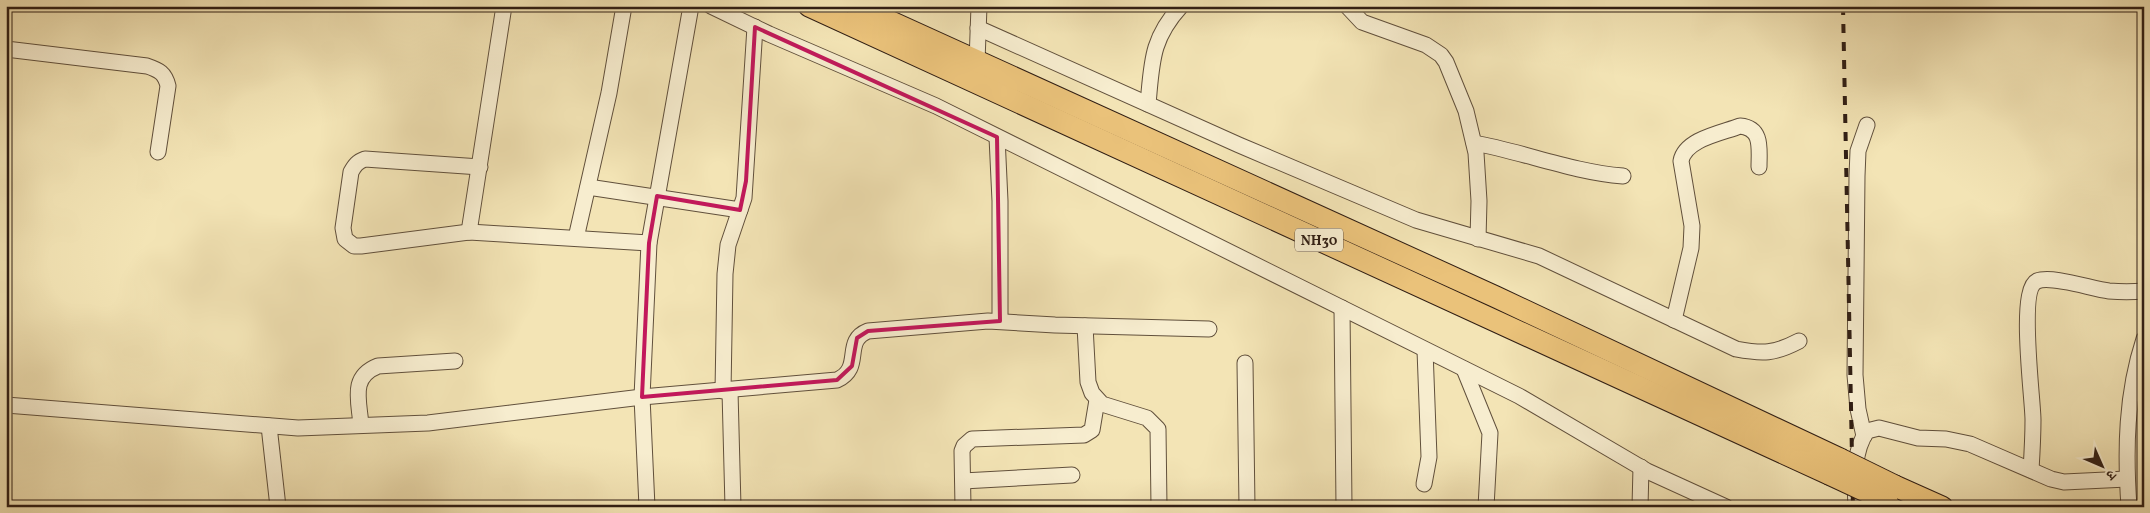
<svg xmlns="http://www.w3.org/2000/svg" width="2150" height="513" font-family="Vollkorn,'Noto Serif Devanagari',serif">
<rect width="100%" height="100%" fill="#f3e4b5"/>
<filter id="stains"><feTurbulence type="fractalNoise" baseFrequency=".004" numOctaves="4"/><feColorMatrix values="0 0 0 0 .2 0 0 0 0 .09 0 0 0 0 .02 0 0 0 .5 -.17"/></filter>
<radialGradient id="worn" r=".72"><stop offset=".6" stop-color="#630" stop-opacity="0"/><stop offset="1" stop-color="#630" stop-opacity=".3"/></radialGradient>
<g fill="none" stroke-linecap="round" stroke-linejoin="round">
<defs>
<g id="minor">
<polyline points="711,6 769,34 936,106 1519,396 1647,471 1726,507"/>
<polyline points="1347,6 1362,22 1426,45 1441,55 1446,62 1466,111 1476,153 1479,201 1478,239"/>
<path d="M978,28L1239,145L1416,220L1539,256L1736,349C1763,354 1774,354 1799,341"/>
<path d="M6,49L147,66C159,70 165,73 168,86L158,152"/>
<polyline points="977,62 979,6"/>
<path d="M1148,104C1152,62 1151,39 1181,6"/>
<polyline points="997,137 1000,201 1000,321"/>
<path d="M1474,143C1524,152 1572,172 1623,176"/>
<path d="M480,167L365,159C357,162 355,165 351,172L343,228L345,239L354,246H361L469,232L649,243"/>
<polyline points="588,187 740,210"/>
<polyline points="469,232 504,6"/>
<polyline points="576,238 609,93 624,6"/>
<polyline points="1342,308 1344,507"/>
<path d="M1674,320L1691,248L1692,226L1681,161C1685,139 1722,133 1740,126C1763,128 1759,149 1759,167"/>
<polyline points="1085,326 1088,382 1092,393 1102,404 1147,418 1158,429 1159,507"/>
<polyline points="1245,363 1247,507"/>
<polyline points="1464,369 1490,433 1486,507"/>
<polyline points="723,391 725,274 728,245 744,198 755,27"/>
<polyline points="730,391 733,507"/>
<path d="M6,405L298,428L428,423L642,397L837,380C864,368 842,341 868,331L988,321L1055,325L1209,329"/>
<path d="M361,425C359,400 350,377 378,366L455,361"/>
<polyline points="269,426 278,507"/>
<polyline points="1864,436 1858,409 1855,375 1857,176 1858,151 1867,125"/>
<path d="M2031,470C2032,454 2033,437 2033,420C2033,399 2018,290 2037,281C2052,275 2092,289 2109,291C2121,292 2132,292 2144,291"/>
<polyline points="963,481 1072,475"/>
<polyline points="1424,484 1429,457 1425,350"/>
<polyline points="647,507 642,397 649,243 691,6"/>
<polyline points="963,507 962,451 964,446 972,439 1084,435 1092,430 1097,400"/>
<polyline points="1640,507 1641,467"/>
<path d="M1856,507C1855,482 1852,453 1867,431L1879,428L1918,438L1946,439L1970,444L2051,479L2064,482L2127,479"/>
<path d="M2129,507C2125,450 2126,394 2144,339"/>
</g>
<g id="highway">
<polyline points="809,6 1829,474"/>
<polyline points="856,6 1496,297 1840,459"/>
<polyline points="1895,486 1942,507"/>
</g>
</defs>
<use href="#minor" stroke="#61503c" stroke-width="17"/>
<use href="#highway" stroke="#301e14" stroke-width="23"/>
<use href="#minor" stroke="#f7edcf" stroke-width="15"/>
<use href="#highway" stroke="#eac27a" stroke-width="21"/>
<polyline stroke="#301e14" stroke-width="4" stroke-dasharray="9 9" stroke-linecap="butt" points="1843,6 1853,507"/>
<defs>
<g id="highway-bridge">
<polyline points="1840,459 1895,486"/>
<polyline points="1829,474 1887,501"/>
</g>
</defs>
<use href="#highway-bridge" stroke="#301e14" stroke-width="23" stroke-linecap="butt"/>
<use href="#highway-bridge" stroke="#eac27a" stroke-width="21"/>
</g>
<path fill="none" stroke="#c2185b" stroke-width="4" stroke-linejoin="round" d="M755,27L997,137L1000,321L868,331L857,338L852,366L837,380L642,397L649,243L657,196L740,210L746,181Z"/>
<g text-anchor="middle" stroke-width="4" stroke-linejoin="round" paint-order="stroke">
<rect fill="#f7edcf" stroke="#6c5c4c" stroke-width="1" x="1295" y="228.5" width="48" height="23" rx="4"/>
<g font-size="14" font-weight="bold" fill="#301e14">
<text x="1319" y="245">NH30</text>
</g>
</g>
<rect width="2150" height="513" fill="none" stroke="#f3e4b5" stroke-width="25"/>
<rect x="8" y="8" width="2135" height="498" fill="none" stroke="#301e14" stroke-width="2.5"/>
<rect x="12" y="12" width="2125" height="488" fill="none" stroke="#301e14"/>
<g transform="translate(2102 466) rotate(135)" stroke="#f7edcf" stroke-width="4" paint-order="stroke">
<path d="M0-4L9 19L0 12L-9 19Z" fill="#301e14"/>
<text y="-8" font-size="14" font-weight="bold" text-anchor="middle" fill="#301e14">उ</text>
</g>
<rect width="100%" height="100%" filter="url(#stains)"/>
<rect width="100%" height="100%" fill="url(#worn)"/>
</svg>
